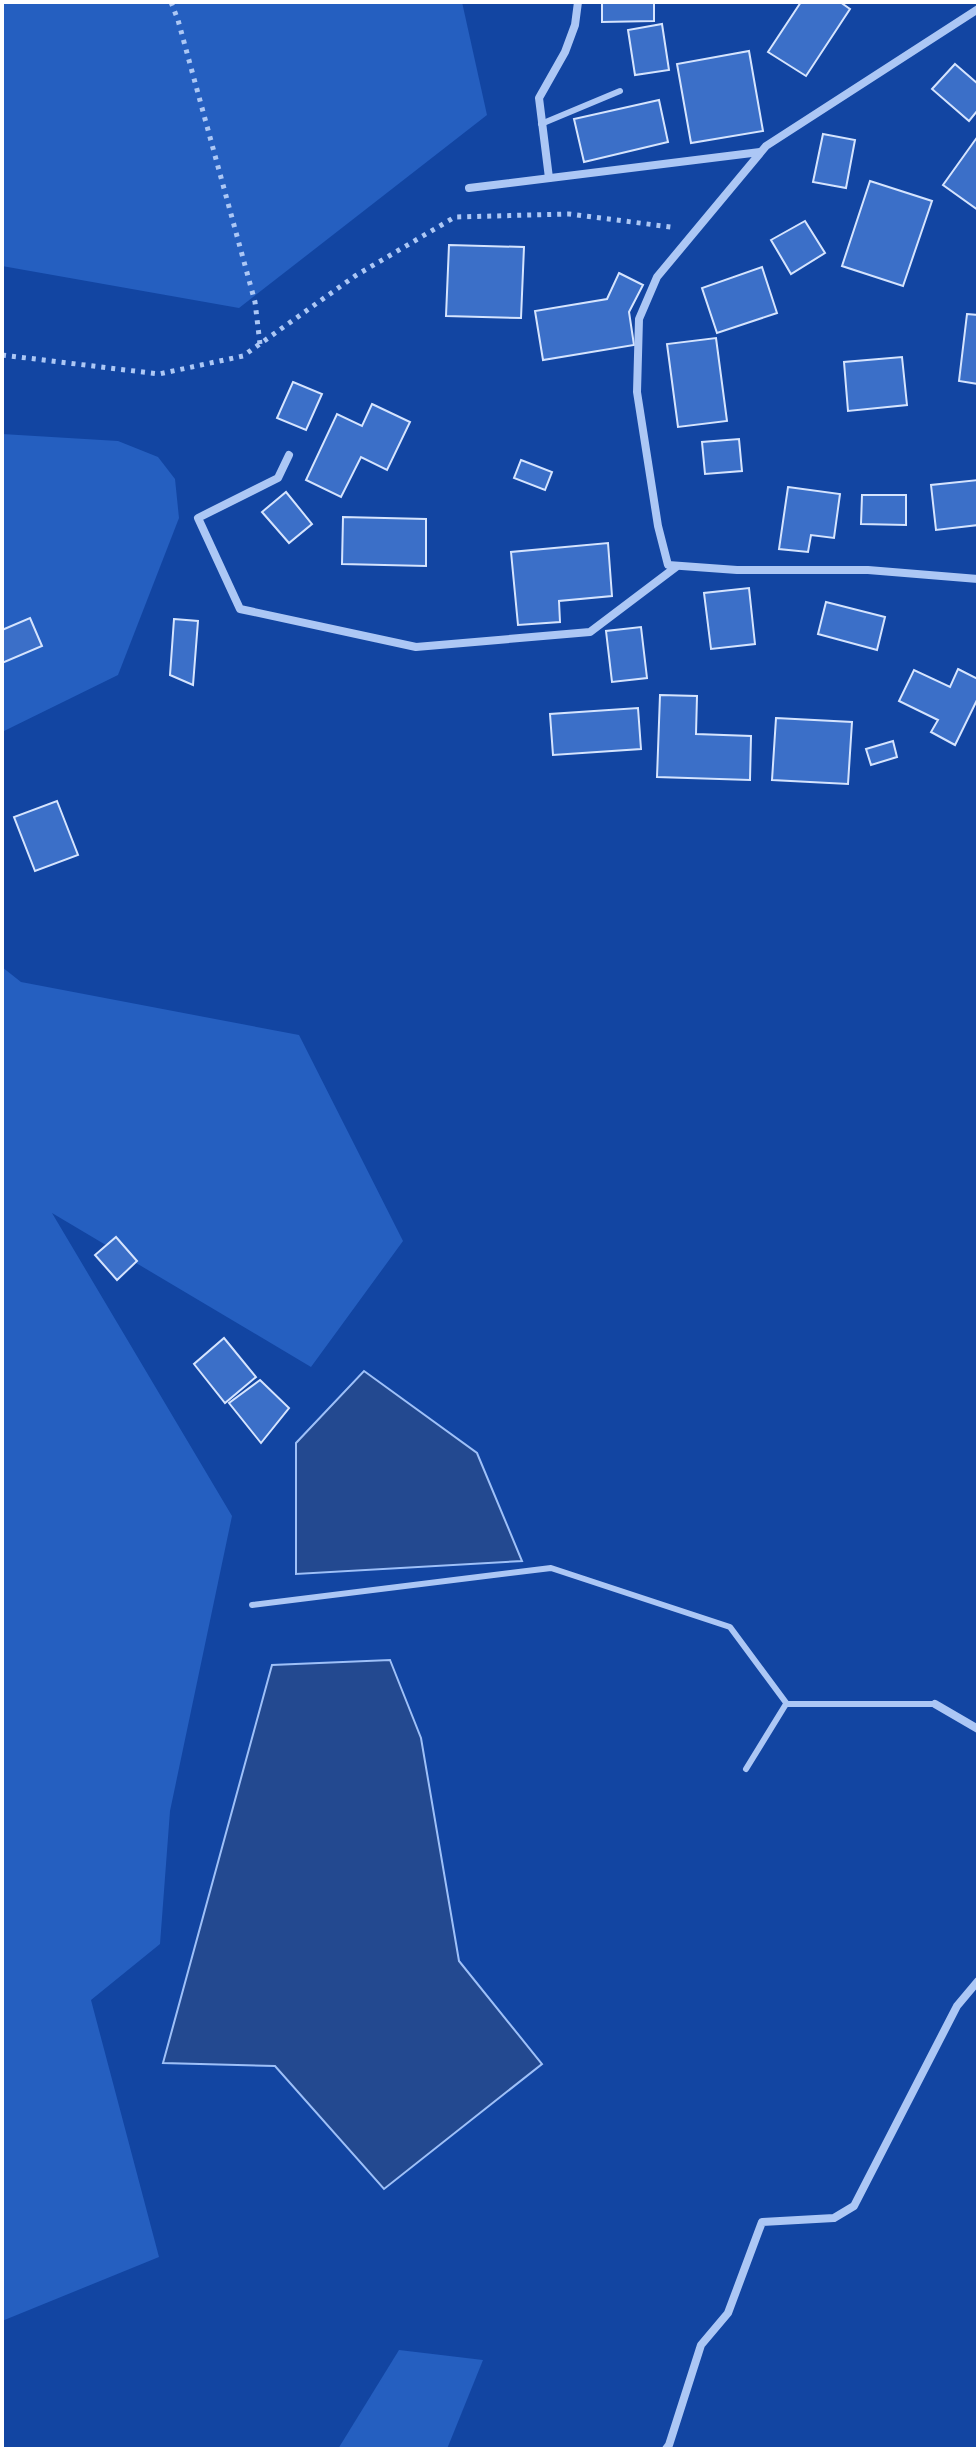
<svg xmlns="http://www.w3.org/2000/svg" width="980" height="2451" font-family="'Public Sans',sans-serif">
<rect width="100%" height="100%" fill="#1245a2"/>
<g fill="#255fc0">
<polygon points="2,2 462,2 487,115 239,308 2,266"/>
<polygon points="2,434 118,441 158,457 175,479 179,518 118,675 2,732"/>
<polygon points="2,967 21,982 299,1035 403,1241 311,1367 52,1213 232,1516 170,1811 160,1944 91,2000 159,2257 2,2321"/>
<polygon points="399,2350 483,2360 447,2449 338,2449"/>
</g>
<g fill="#234990" stroke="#9ec0f8" stroke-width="2">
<polygon points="364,1371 477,1453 522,1561 296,1574 296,1443"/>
<polygon points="390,1660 421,1738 459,1961 542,2064 384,2189 275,2066 163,2063 272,1665"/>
</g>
<g fill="#3b6fc8" stroke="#d5e4fe" stroke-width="2">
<polygon points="602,2 654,2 654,21 602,22"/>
<polygon points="801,2 840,2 850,9 806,76 768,52"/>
<polygon points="662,24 669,70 635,75 628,30"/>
<polygon points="749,51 763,131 691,143 677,64"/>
<polygon points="955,64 978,84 978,110 969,121 932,89"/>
<polygon points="659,100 668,142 584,162 574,119"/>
<polygon points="823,134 855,140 846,188 813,182"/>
<polygon points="978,136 978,210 943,185"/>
<polygon points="870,181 932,201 903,286 842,266"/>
<polygon points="805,221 825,253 791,274 771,240"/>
<polygon points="449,245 524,247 521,318 446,316"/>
<polygon points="762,267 777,313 717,333 702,288"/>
<polygon points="619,273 643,285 629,312 634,345 543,360 535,311 607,299"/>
<polygon points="967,314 978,315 978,384 959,381"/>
<polygon points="716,338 727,421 678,427 667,344"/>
<polygon points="902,357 907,405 848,411 844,362"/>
<polygon points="293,382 322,394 306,430 277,418"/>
<polygon points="372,404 410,422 387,470 361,457 341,497 306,480 337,414 362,426"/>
<polygon points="739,439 742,471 705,474 702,442"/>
<polygon points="521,460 552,472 545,490 514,478"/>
<polygon points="978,480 978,525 936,530 931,485"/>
<polygon points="788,487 840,494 834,538 811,535 808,552 779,549"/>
<polygon points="286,492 312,524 289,543 262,512"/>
<polygon points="862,495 906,495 906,525 861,524"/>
<polygon points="343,517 426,519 426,566 342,564"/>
<polygon points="608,543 612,596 559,601 560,622 518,625 511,552"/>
<polygon points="749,588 755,644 711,649 704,593"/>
<polygon points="826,602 885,617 877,650 818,634"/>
<polygon points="30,618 42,646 2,663 2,630"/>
<polygon points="174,619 198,621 193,685 170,675"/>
<polygon points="641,627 647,678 612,682 606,631"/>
<polygon points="958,669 978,679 978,698 955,745 931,732 938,720 899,701 914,670 950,687"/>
<polygon points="660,695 697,696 696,734 751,736 750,780 657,777"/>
<polygon points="638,708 641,749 553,755 550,714"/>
<polygon points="776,718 852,722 848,784 772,780"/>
<polygon points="893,741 897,757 871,765 866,749"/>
<polygon points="57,801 78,855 35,871 14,817"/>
<polygon points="116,1237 137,1261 117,1280 95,1255"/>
<polygon points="224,1338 256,1377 225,1403 194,1364"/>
<polygon points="260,1380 289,1408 261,1443 229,1403"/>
</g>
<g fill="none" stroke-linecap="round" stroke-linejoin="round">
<g stroke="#acc7f5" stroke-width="5" stroke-dasharray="4 6" stroke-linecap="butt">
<polyline points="171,2 178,20 255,302 260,344"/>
<polyline points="2,355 159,374 243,356 355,276 455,217 569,214 671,227"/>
</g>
<g stroke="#acc7f5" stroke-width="6">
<polyline points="541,124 620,91"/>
<polyline points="252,1605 551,1568 730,1627 787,1704"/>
<polyline points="746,1769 786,1704 935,1704"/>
</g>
<g stroke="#acc7f5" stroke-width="8">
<polyline points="978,9 766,146 657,277 639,319 637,392 658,526 668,565 737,570 868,570 978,579"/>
<polyline points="549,178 539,98 565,52 575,25 578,2"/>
<polyline points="469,188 760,152"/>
<polyline points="289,455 278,478 198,518 240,609 416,647 590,632 676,567"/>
<polyline points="935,1704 978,1729"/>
<polyline points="666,2449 669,2445 701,2345 728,2313 762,2222 834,2218 854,2206 957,2006 978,1981"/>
</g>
</g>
<rect width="980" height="2451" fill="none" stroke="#ffffff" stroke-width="8"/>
</svg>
